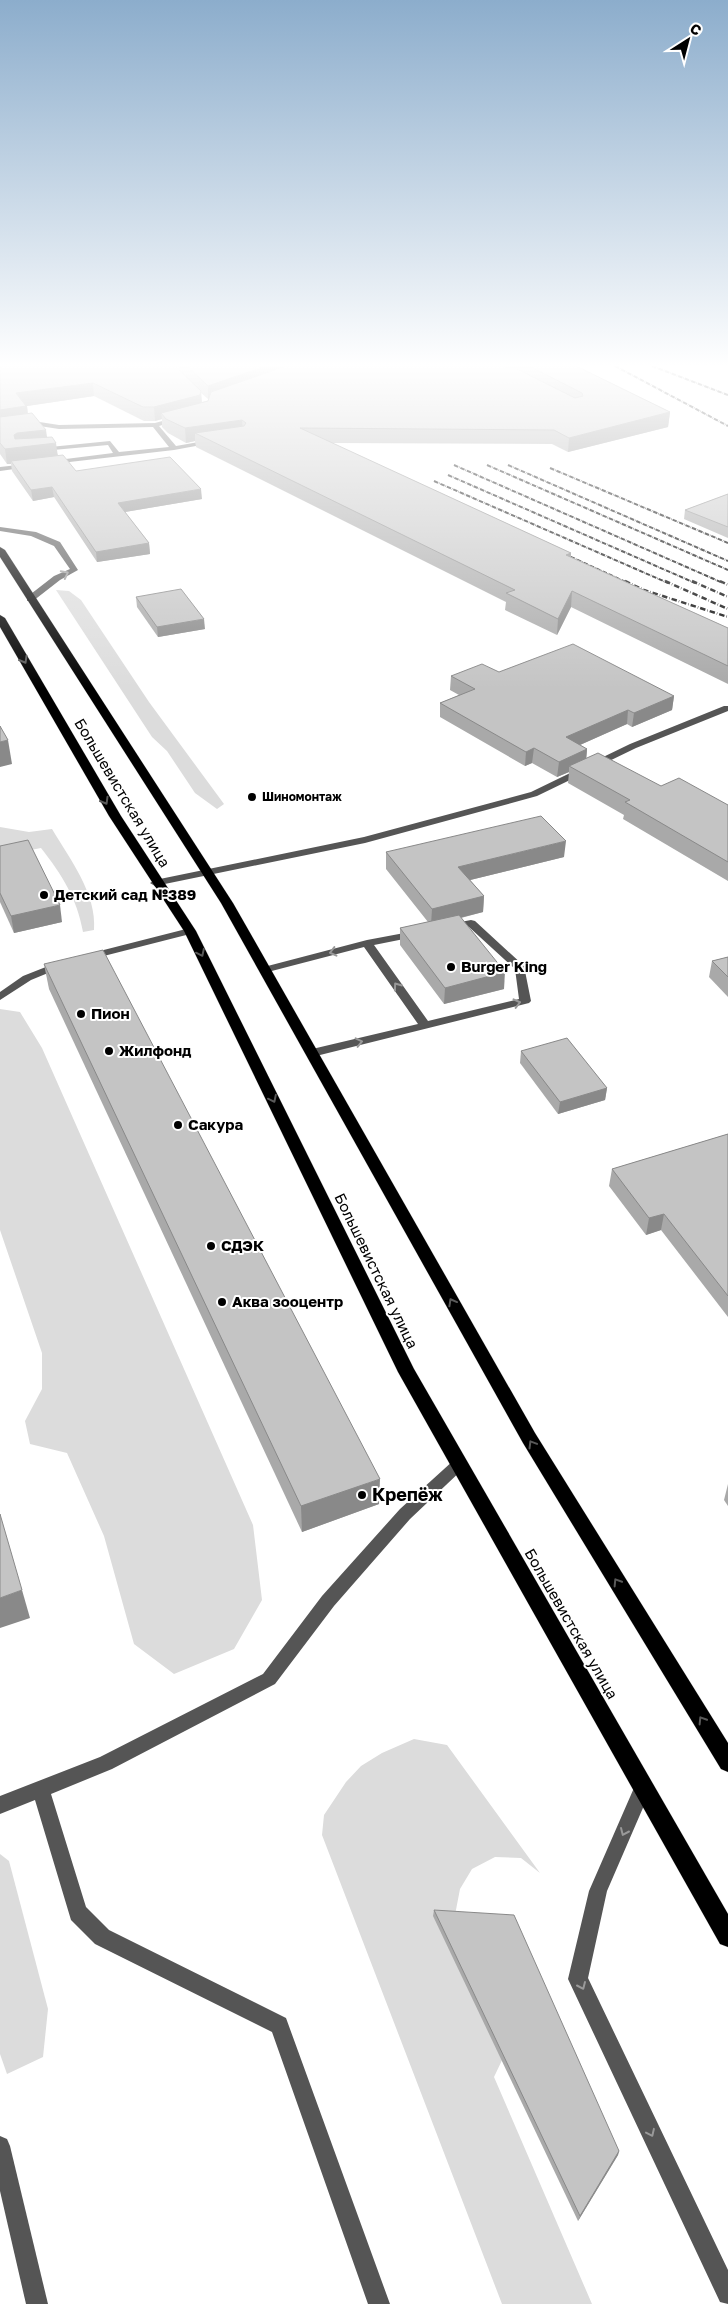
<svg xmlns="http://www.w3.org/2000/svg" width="728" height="2304" font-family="'Golos Text',sans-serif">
<rect width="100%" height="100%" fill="#fff"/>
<g fill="#dcdcdc">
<polygon points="56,590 69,591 81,600 149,702 224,804 217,809 195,793 167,751 152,737"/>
<path d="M0,827L29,832L52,829C70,859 97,894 94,930L83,932C77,898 62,875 41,848L0,856Z"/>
<polygon points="0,1009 20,1012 42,1048 253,1525 262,1600 234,1649 174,1674 134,1644 104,1536 67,1453 30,1444 25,1421 42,1389 42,1353 0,1230"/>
<polygon points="414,1739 447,1745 540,1873 521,1858 495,1857 472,1869 460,1889 455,1915 504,2056 494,2077 592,2304 502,2304 322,1835 324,1815 346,1782 361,1766 382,1753"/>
<polygon points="0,1854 9,1861 48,2009 43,2057 7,2074 0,2054"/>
</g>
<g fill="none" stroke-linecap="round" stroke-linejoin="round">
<defs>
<g id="highway">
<polygon points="0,547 5,550 233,903 535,1433 728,1743 728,1772 721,1769 523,1443 221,903 0,557"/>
<polygon points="0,615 5,618 121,816 196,931 414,1369 728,1914 728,1947 720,1944 398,1372 184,931 109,816 0,627"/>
</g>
</defs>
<use href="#highway" stroke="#dbdbdb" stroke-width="1"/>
<g fill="#555" fill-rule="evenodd">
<polygon points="177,417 179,420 159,426 176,446 210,440 213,442 212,443 174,450 52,464 50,463 50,461 113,453 108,445 42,451 40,450 40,448 110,441 119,452 169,447 153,427 59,429 33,425 0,430 0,426 33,421 59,425 155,423"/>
<polygon points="27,464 30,466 29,467 0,471 0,467"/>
<polygon points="0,527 36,532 60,542 78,570 60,580 33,601 27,601 27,597 54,576 70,569 54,546 31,536 0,531"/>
<polygon points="724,706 728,706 728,711 636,748 537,796 365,843 155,886 150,883 155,880 364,837 531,792 630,744"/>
<polygon points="471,920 475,921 524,966 531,1001 529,1003 312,1057 306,1053 308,1050 418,1024 364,947 264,973 259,970 260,968 367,940 415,931 420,934 419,936 374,945 428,1021 519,999 515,969 469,927 449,930 444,927 445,925"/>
<polygon points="190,928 195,931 194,933 88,960 83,957 84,955"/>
<polygon points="61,961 65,962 66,964 65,966 31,980 0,1000 0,992 23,976"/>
<polygon points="459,1458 464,1460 467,1464 464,1468 410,1519 334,1606 275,1684 112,1769 51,1794 86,1907 109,1930 286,2018 390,2304 368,2304 272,2032 95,1944 71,1920 35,1800 0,1814 0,1796 100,1757 263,1674 322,1596 400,1509 454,1460"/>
<polygon points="643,1778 649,1781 652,1787 607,1891 588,1978 728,2270 728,2304 720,2302 568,1979 589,1891 637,1781"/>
<polygon points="0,2136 7,2139 10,2146 48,2304 26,2304 0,2191"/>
</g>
<use href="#highway" fill="#000" fill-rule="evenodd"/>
<g stroke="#000" stroke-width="2" stroke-dasharray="4.5 1 0.5 1" stroke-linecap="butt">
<polyline points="615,366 728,426"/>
<polyline points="652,366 728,395"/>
<polyline points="454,465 723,583"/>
<polyline points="487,465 728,570"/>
<polyline points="508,465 728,561"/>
<polyline points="550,468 728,543"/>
<polyline points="448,475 695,583"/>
<polyline points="434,481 668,583"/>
<polyline points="558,551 628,583"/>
</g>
<g stroke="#000" stroke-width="2.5" stroke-dasharray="5.5 2 0.5 2" stroke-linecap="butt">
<polyline points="625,581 644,590 728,617"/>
<polyline points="665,581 728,609"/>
<polyline points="692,581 728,597"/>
<polyline points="720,581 728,585"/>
</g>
</g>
<g fill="#a9a9a9" fill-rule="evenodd">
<path d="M0,366L179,370L178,366H576L670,412L668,427L568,452L552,444L332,443L571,553V557L728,628V684L571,607L557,635L505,610L506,602L196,447L195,441L186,443L168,433L162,427V419L155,421H144L94,396L27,406L28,413L47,437L58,455L76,471L202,499L125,512L149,543L150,554L97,562L54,497L33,501L12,471L11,464H7L0,454ZM201,393L208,399V401L202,402Z"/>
<polygon points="728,494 728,538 684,519 685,510"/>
<polygon points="136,597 205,629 158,637 137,607"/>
<polygon points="499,672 674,696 672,710 632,727 627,724 580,745 587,749 586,758 661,786 728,805 728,881 623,819 624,815 568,783 569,772 557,777 532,763 525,766 440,717 440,703 459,695 450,690 451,676"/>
<polygon points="0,846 62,922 14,933 0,902"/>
<polygon points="386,852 564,857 470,880 484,896 483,912 461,918 504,989 444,1004 400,945 400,928 428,922 386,869"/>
<polygon points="728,957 728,997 709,977 712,961"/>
<polygon points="44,964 379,1504 302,1532 49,989"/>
<polygon points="521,1051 607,1088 605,1100 558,1114 520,1063"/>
<polygon points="728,1134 728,1317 661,1230 646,1235 609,1186 612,1169"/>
<polygon points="728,1484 728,1506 724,1500"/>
<polygon points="434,1910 619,2151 618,2155 578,2221 433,1916"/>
</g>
<g fill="#898989">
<polygon points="266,366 289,366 208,400 208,386"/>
<polygon points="93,383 94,396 27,406 28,420 0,424 0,410 16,393"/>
<polygon points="201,391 202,405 161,413 162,419 155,421 154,407"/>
<polygon points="670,412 668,427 568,452 569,438"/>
<polygon points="242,420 243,434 195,433 195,441 186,443 185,428"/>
<polygon points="46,430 48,444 56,443 58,457 11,461 11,464 7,464 5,449 14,435 17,433"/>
<polygon points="52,487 54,497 33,501 31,490"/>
<polygon points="201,489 202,499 119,513 118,503"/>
<polygon points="149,543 150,554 97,562 96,552"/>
<polygon points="571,553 570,569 566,555"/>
<polygon points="572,591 571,607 557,635 558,619"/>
<polygon points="204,619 205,629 158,637 157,627"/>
<polygon points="674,696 672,710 632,727 634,713"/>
<polygon points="628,710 627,724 564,752 566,737"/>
<polygon points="8,740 12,764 0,767 0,742"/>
<polygon points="534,748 532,763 525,766 526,752"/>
<polygon points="587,749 586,763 569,766 569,772 557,777 559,762"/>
<polygon points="566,841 564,857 458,883 458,867"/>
<polygon points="484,896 483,912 431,925 432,909"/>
<polygon points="60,905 62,922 14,933 11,916"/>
<polygon points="505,972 504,989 444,1004 445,988"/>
<polygon points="607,1088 605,1100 558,1114 560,1102"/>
<polygon points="664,1214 661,1230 646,1235 649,1218"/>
<polygon points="380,1479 379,1504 302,1532 301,1506"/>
<polygon points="22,1590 30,1618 0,1628 0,1598"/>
<polygon points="619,2151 618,2155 578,2221 580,2216"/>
</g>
<g fill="#c4c4c4" stroke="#898989">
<polygon points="0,366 175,366 201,391 200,395 154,407 143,407 93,383 16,393 26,406 0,410"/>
<polygon points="187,366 266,366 208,386"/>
<polygon points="286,366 500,366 515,368 575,398 583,396 582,393 529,366 576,366 670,412 569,438 554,430 300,428 571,553 566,555 728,628 728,666 572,591 558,619 506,593 515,590 195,433 244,426 246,423 242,420 185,428 166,419 161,413 208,401 211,392"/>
<polygon points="32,413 46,430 17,433 14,435 15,439 52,437 56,443 5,449 0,443 0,417"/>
<polygon points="63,455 76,471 170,457 201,489 118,503 149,543 96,552 52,487 31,490 11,461"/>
<polygon points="728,494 728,527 685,510"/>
<polygon points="181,589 204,619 157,627 136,597"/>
<polygon points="573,644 674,696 634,713 628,710 566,737 587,749 559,762 534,748 526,752 440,703 475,689 451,676 482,664 499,672"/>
<polygon points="0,726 8,740 0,742"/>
<polygon points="598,753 661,786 679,778 728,805 728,862 625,802 630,800 569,766"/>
<polygon points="541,816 566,841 458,867 484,896 432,909 386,852"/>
<polygon points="28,840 60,905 11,916 0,893 0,846"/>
<polygon points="459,915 505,972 445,988 400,928"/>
<polygon points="103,950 380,1479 301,1506 44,964"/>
<polygon points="728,957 728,977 712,961"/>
<polygon points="567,1038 607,1088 560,1102 521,1051"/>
<polygon points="728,1134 728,1296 664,1214 649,1218 612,1169"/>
<polygon points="0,1514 22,1590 0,1598"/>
<polygon points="434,1910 514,1915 619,2151 580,2216"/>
</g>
<defs><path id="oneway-chevron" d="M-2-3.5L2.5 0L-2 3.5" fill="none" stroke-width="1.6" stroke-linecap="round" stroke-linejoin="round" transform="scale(1.25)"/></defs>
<g stroke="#999">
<use href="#oneway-chevron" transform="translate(65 574) rotate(-27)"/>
<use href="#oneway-chevron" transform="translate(333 952) rotate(166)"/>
<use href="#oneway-chevron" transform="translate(397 986) rotate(-126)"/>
<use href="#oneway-chevron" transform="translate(517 1003) rotate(-14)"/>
<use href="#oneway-chevron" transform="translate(359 1042) rotate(-13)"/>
<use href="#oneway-chevron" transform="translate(624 1832) rotate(114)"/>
<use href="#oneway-chevron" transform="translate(582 1986) rotate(66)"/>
<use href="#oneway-chevron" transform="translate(651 2133) rotate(65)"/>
</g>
<g stroke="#595959">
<use href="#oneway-chevron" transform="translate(24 660) rotate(60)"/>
<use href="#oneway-chevron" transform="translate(105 801) rotate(60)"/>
<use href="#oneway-chevron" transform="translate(201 953) rotate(64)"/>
<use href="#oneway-chevron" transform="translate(273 1099) rotate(64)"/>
<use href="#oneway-chevron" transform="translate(452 1302) rotate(-119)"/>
<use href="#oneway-chevron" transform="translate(532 1444) rotate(-121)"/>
<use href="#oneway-chevron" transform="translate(617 1582) rotate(-122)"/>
<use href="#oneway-chevron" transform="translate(702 1720) rotate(-122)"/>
</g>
<linearGradient id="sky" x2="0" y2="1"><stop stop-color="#8cadcc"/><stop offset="0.53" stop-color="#fff"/><stop offset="1" stop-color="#fff" stop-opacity="0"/></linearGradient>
<rect width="728" height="689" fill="url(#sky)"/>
<g fill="#000" stroke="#fff" stroke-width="2">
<circle cx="252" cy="797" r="5"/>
<circle cx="44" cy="895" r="5"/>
<circle cx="451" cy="967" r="5"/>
<circle cx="81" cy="1014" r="5"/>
<circle cx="109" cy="1051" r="5"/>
<circle cx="178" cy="1125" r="5"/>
<circle cx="211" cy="1246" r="5"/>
<circle cx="222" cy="1302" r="5"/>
<circle cx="362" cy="1495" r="5"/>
</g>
<g text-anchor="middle" stroke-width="4" stroke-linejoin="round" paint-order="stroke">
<g font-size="12" font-weight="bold" fill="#000" stroke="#fff" text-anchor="start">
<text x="262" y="801">Шиномонтаж</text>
</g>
<g font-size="15" fill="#000" stroke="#fff">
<text transform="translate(122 793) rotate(59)" y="5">Большевистская улица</text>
<text transform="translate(376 1271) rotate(64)" y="5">Большевистская улица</text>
<text transform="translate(571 1624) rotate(60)" y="5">Большевистская улица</text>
</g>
<g font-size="15" font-weight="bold" fill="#000" stroke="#fff" text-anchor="start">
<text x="54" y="900">Детский сад №389</text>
<text x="461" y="972">Burger King</text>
<text x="91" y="1019">Пион</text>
<text x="119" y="1056">Жилфонд</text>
<text x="188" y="1130">Сакура</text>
<text x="221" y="1251">СДЭК</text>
<text x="232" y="1307">Аква зооцентр</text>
</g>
<g font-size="18" font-weight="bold" fill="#000" stroke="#fff" text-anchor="start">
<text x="372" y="1501">Крепёж</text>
</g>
</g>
<g transform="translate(688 40) rotate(36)" stroke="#ffffff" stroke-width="4" paint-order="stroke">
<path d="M0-4L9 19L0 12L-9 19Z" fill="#000000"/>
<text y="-8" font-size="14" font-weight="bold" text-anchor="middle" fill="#000000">С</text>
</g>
</svg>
